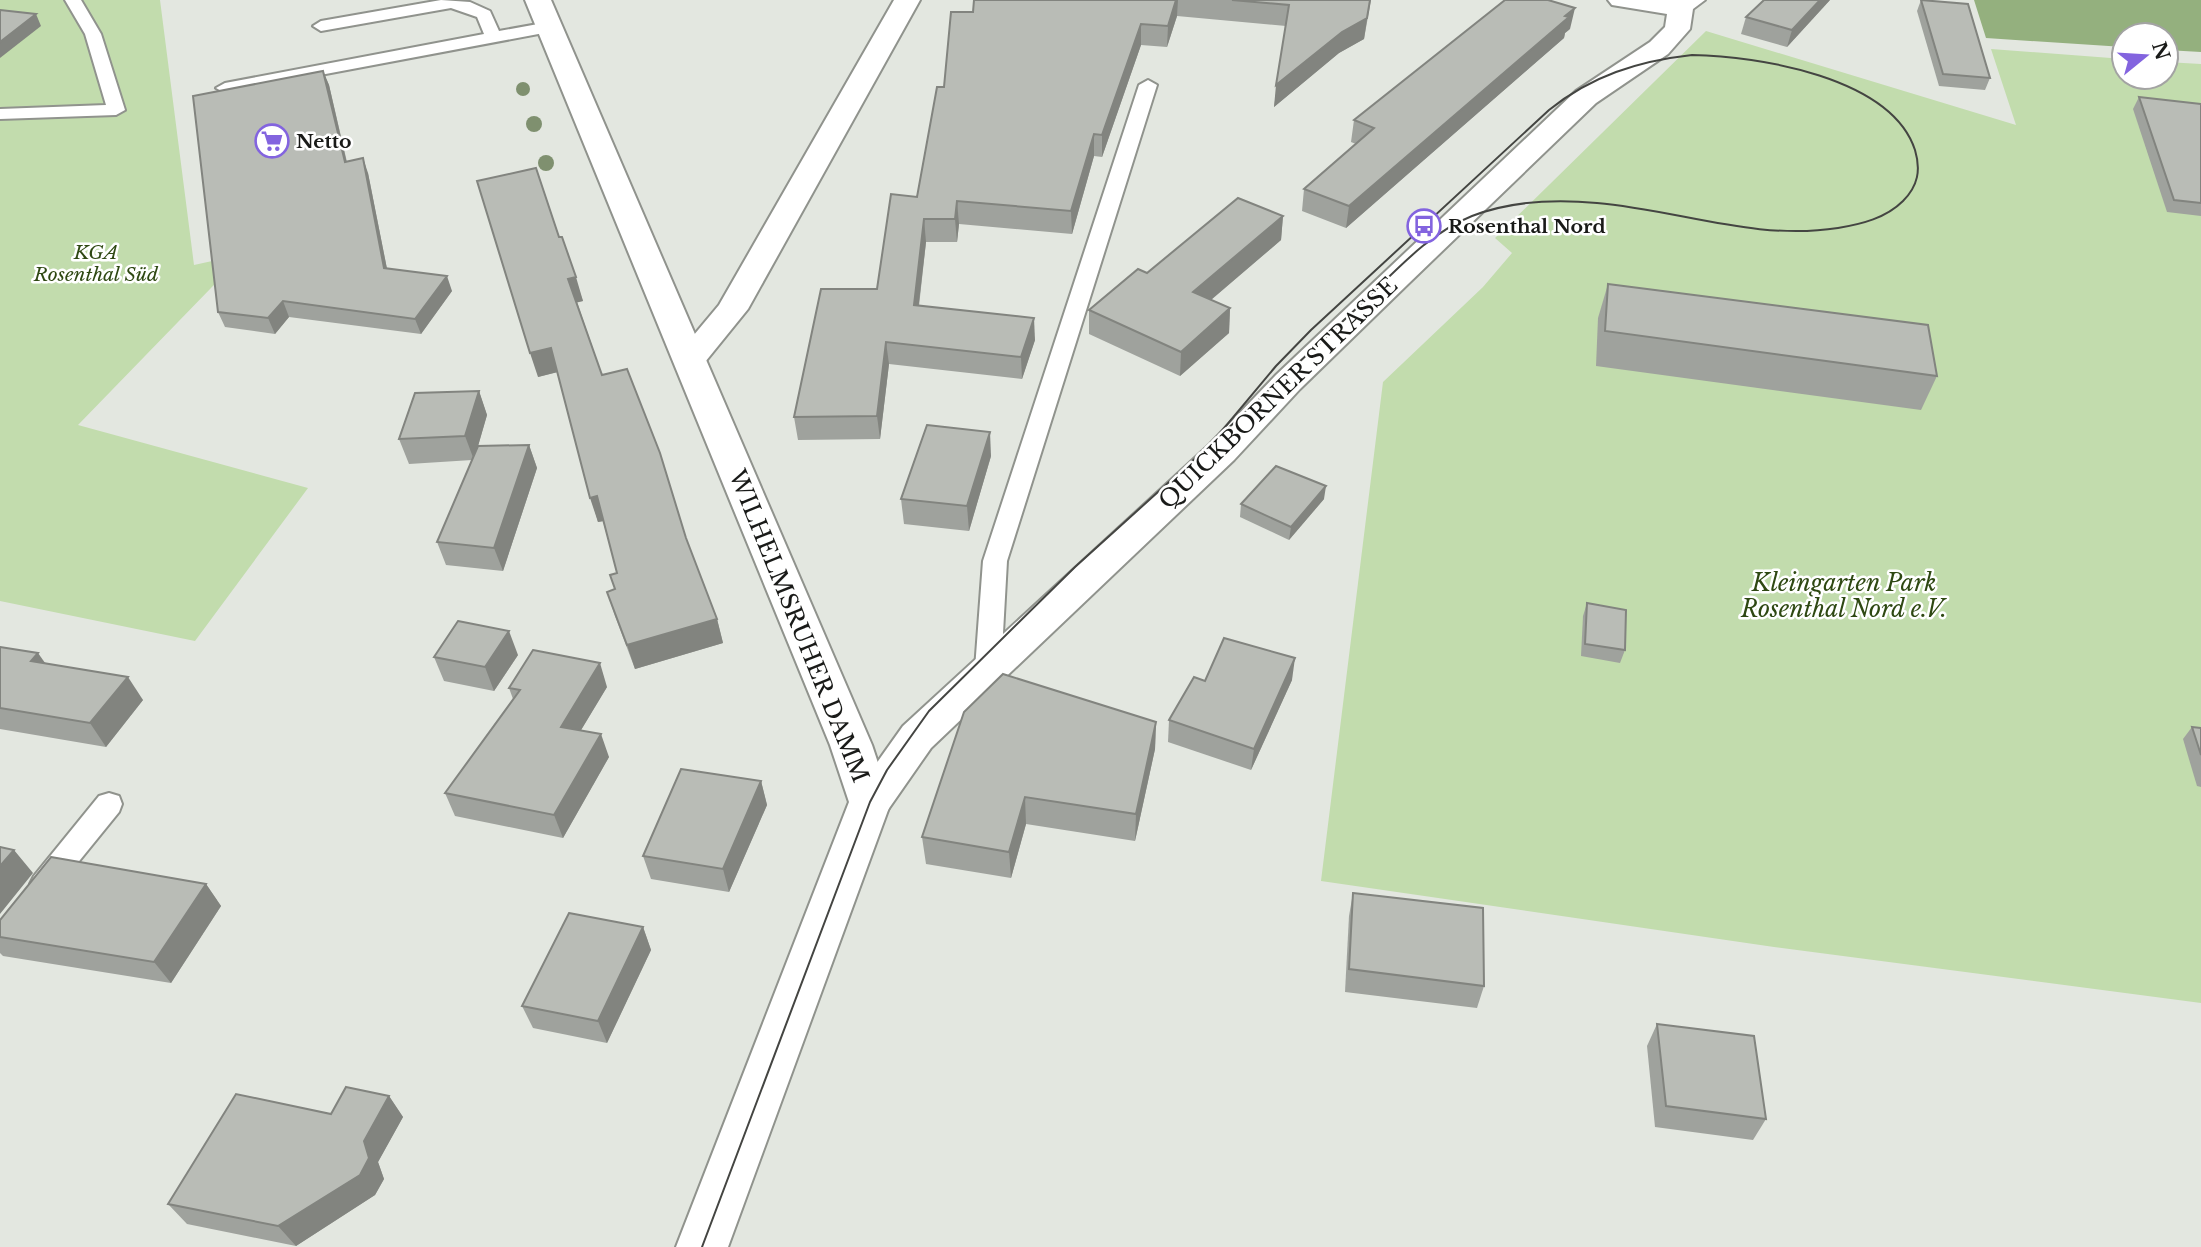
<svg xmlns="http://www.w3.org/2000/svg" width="2201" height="1247" font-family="'Libre Baskerville',serif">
<rect width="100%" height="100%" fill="#e3e7e0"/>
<g fill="#c2dcad">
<polygon points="0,0 160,0 194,265 244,254 78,425 308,488 195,641 0,601"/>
<polygon points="1706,31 2016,125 1991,49 2124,59 2124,77 2166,77 2166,62 2201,64 2201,1003 1774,947 1321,881 1383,382 1483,287 1512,253 1495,238"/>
</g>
<polygon fill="#94b07e" points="1974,0 2201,0 2201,52 2166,50 2166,35 2124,35 2124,47 1986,38"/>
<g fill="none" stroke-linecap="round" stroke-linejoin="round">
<defs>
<g id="lane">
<polygon points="65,0 81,0 101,34 125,110 116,115 0,119 0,109 106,105 85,34"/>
<polygon points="441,0 470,2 490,11 499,31 549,22 557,27 549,32 225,93 216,88 225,83 484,34 477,17 451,8 321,31 313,26 321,21"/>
<polygon points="1148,80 1157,85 1007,561 1001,669 997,676 988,678 979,676 975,669 983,561 1139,85"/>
<polygon points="109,793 119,796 122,804 119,812 54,892 44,896 34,892 30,884 34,876 99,796"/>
</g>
<g id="street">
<polygon points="894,0 920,0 748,309 701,367 689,370 677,367 673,360 719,305"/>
<polygon points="1608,0 1705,0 1693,9 1690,29 1668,54 1596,103 1407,285 1300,389 1234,460 931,748 885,814 870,819 855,814 849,802 903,726 1210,444 1276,375 1576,91 1650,42 1665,27 1667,14 1612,5"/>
</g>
<polygon id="secondary" points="525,0 551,0 872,745 891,802 728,1247 676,1247 849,802 830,745"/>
</defs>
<use href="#lane" stroke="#90938d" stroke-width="4"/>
<use href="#street" stroke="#90938d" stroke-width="4"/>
<use href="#secondary" stroke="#90938d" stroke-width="4"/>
<use href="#lane" fill="#fff" fill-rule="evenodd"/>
<use href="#street" fill="#fff" fill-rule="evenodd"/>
<use href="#secondary" fill="#fff" fill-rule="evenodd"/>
<g stroke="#444542" stroke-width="2">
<path d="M1692,55C1758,56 1891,77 1915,150C1921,170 1918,186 1903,201C1886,218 1862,224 1838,228C1755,241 1679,210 1597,203C1555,199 1511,201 1472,216C1427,234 1394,273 1360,305C1310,352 1260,399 1210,445L1276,366L1311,330L1549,110C1591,76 1638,61 1692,55Z"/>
<polyline points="702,1247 870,802 887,770 929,711 1075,567 1210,445"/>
</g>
</g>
<g fill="#7f906f">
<circle cx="523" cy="89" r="7"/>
<circle cx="534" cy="124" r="8"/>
<circle cx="546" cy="163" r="8"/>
</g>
<g fill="#9fa29d">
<polygon points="974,0 1371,0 1364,39 1339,53 1274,107 1286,26 1177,16 1167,47 1141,45 1102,157 1094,156 1072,234 959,224 957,242 926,242 919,306 1035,340 1022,379 889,364 880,439 798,440 794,417 877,289 917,197 944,87 973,12"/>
<polygon points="1830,0 1787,47 1741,34 1746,17"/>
<polygon points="1921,0 1990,78 1985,90 1939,86 1917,11"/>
<polygon points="1570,29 1565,33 1564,38 1346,228 1302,211 1304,189 1356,144 1351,142 1354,120"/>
<polygon points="323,71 329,85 347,162 368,173 387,269 452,291 421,334 289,317 275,334 225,327 218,312"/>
<polygon points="2139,97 2201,104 2201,216 2167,212 2133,109"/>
<polygon points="1283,216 1281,240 1211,300 1230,308 1229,333 1180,376 1089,334 1089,310 1147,273"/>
<polygon points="559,237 583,301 577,302 602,375 686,538 717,619 723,643 635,669 615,616 607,592 615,589 617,573 603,521 598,522 557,372 538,377"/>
<polygon points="1608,284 1937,376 1921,410 1596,366 1598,318"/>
<polygon points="479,391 487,415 478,446 529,445 537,468 503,571 446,565 437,542 472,460 409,464 399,439"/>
<polygon points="991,456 969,531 904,524 901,499"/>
<polygon points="1324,499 1289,540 1240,517 1241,504"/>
<polygon points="1587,603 1625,650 1620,663 1581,656 1583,616"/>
<polygon points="0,647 46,663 143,700 106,747 0,729"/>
<polygon points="518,655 494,691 444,681 434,657"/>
<polygon points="1292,680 1251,770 1168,742 1169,720 1205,681"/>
<polygon points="607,687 581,730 609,757 563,838 455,816 445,793 513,699 509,688"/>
<polygon points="1156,722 1155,749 1135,841 1026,824 1011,878 926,864 922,837"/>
<polygon points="2192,727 2201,728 2201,787 2197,786 2183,739"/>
<polygon points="761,781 767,805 729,892 651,879 643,856"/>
<polygon points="206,884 221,906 171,983 3,956 0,953 0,920"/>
<polygon points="1353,893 1484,986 1477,1008 1345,992 1349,916"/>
<polygon points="643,927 651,950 607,1043 533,1028 522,1006"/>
<polygon points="1657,1024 1766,1119 1753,1140 1655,1127 1647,1046"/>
<polygon points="389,1096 403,1117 378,1162 384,1179 375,1195 296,1246 187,1224 168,1204 331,1114"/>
</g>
<g fill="#82847f">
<polygon points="1176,0 1178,0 1177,16 1167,47 1168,26"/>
<polygon points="1370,0 1364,39 1339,53 1274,107 1276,85"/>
<polygon points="1820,0 1830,0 1787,47 1792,30"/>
<polygon points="1575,8 1570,29 1565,33 1564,38 1346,228 1349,206"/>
<polygon points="36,14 41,26 0,58 0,42"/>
<polygon points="1141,24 1141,45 1102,157 1102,135"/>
<polygon points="323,71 329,85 350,177 345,162"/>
<polygon points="1094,134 1094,156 1072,234 1071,211"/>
<polygon points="363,158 368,173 390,284 384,268"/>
<polygon points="957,201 959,224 957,242 955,219"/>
<polygon points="1283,216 1281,240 1192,316 1193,292"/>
<polygon points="924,219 926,242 916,328 914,305"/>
<polygon points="447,276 452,291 421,334 415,319"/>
<polygon points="576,277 583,301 575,303 568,279"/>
<polygon points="283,301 289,317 275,334 268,318"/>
<polygon points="1230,308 1229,333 1180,376 1181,352"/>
<polygon points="1034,318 1035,340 1022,379 1021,357"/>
<polygon points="886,342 889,364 880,439 877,416"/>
<polygon points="551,348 558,372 538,377 530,353"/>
<polygon points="479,391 487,415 474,460 465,436"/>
<polygon points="990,432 991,456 969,531 967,506"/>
<polygon points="529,445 537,468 503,571 494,548"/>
<polygon points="1326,486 1324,499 1289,540 1291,527"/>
<polygon points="597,496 604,521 598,522 590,498"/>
<polygon points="717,619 723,643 635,669 627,645"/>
<polygon points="509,631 518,655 494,691 485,667"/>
<polygon points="38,653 55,677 31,661"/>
<polygon points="1295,658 1292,680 1251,770 1254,749"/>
<polygon points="600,663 607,687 569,750 561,727"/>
<polygon points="128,677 143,700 106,747 90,723"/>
<polygon points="1156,722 1155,749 1135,841 1136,814"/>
<polygon points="601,734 609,757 563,838 554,815"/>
<polygon points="761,781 767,805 729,892 723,869"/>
<polygon points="1025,797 1026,824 1011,878 1009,852"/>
<polygon points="0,846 9,856 14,850 33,873 0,914"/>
<polygon points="206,884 221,906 171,983 154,962"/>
<polygon points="643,927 651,950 607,1043 598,1021"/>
<polygon points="389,1096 403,1117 378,1162 384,1179 375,1195 296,1246 278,1226 364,1141"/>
</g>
<g fill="#b9bcb6" stroke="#82847f" stroke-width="2">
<polygon points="974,0 1176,0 1168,26 1141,24 1102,135 1094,134 1071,211 957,201 955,219 924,219 914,305 1034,318 1021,357 886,342 877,416 794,417 821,289 877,289 891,194 917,197 937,87 944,87 951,12 973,12"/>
<polygon points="1232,0 1370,0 1367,18 1342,32 1276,85 1289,5"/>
<polygon points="1505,0 1548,0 1575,8 1565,16 1569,17 1349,206 1304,189 1374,128 1354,120"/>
<polygon points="1764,0 1820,0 1792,30 1746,17"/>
<polygon points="1921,0 1968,4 1990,78 1943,74"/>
<polygon points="0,10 36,14 0,42"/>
<polygon points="323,71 345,162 363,158 384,268 447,276 415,319 283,301 268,318 218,312 193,96"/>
<polygon points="2139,97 2201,104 2201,203 2174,200"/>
<polygon points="536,168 559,237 562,237 576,277 568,279 602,375 627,369 660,453 686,538 717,619 627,645 607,592 615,589 610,575 617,573 597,496 590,498 551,348 530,353 477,181"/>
<polygon points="1238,198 1283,216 1193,292 1230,308 1181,352 1089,310 1138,269 1147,273"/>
<polygon points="1608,284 1928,325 1937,376 1605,331"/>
<polygon points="479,391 465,436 399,439 415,393"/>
<polygon points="927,425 990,432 967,506 901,499"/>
<polygon points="529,445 494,548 437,542 478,446"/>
<polygon points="1276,466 1326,486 1291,527 1241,504"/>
<polygon points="1587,603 1626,610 1625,650 1585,644"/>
<polygon points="458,621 509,631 485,667 434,657"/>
<polygon points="1224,638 1295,658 1254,749 1169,720 1194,677 1205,681"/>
<polygon points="0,647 38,653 31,661 128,677 90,723 0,708"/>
<polygon points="533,650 600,663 561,727 601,734 554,815 445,793 520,690 509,688"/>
<polygon points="1003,674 1156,722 1136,814 1025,797 1009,852 922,837 964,712"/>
<polygon points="2192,727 2201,728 2201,755"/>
<polygon points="681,769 761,781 723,869 643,856"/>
<polygon points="0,847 14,850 0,866"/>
<polygon points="51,857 206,884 154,962 0,937 0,920"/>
<polygon points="1353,893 1483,908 1484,986 1349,969"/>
<polygon points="569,913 643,927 598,1021 522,1006"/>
<polygon points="1657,1024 1754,1036 1766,1119 1666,1106"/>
<polygon points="346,1087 389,1096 364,1141 369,1158 360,1175 278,1226 168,1204 236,1094 331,1114"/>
</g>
<defs>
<symbol id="supermarket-ring" viewBox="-11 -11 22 22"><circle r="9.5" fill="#fff" stroke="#8364df" stroke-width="1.5"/><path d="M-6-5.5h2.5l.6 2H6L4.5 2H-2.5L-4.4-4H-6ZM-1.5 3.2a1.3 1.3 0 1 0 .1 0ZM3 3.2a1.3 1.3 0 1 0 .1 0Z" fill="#8364df"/></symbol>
<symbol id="bus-ring" viewBox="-11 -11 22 22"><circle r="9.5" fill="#fff" stroke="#8364df" stroke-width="1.5"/><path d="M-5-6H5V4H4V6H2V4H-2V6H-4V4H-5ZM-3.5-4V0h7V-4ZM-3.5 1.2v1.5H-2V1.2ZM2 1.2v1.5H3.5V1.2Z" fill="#8364df"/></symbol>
</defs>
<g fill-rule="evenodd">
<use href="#supermarket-ring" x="253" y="122" width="38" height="38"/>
<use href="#bus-ring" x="1405" y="207" width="38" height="38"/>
</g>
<g text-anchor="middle" stroke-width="5" stroke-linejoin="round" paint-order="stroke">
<g font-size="19" font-weight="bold" fill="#191a18" stroke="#fff" text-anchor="start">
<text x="296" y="148">Netto</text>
<text x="1448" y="233">Rosenthal Nord</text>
</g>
<g font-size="19" font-style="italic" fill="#2e4812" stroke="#fff">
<text x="96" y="259">KGA<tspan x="96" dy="22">Rosenthal Süd</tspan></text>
</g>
<g font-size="23" fill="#191a18" stroke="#fff">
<text transform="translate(1278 393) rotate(-44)" y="8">QUICKBORNER STRASSE</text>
<text transform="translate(799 626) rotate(68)" y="8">WILHELMSRUHER DAMM</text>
</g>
<g font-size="23" font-style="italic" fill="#2e4812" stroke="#fff">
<text x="1844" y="591">Kleingarten Park<tspan x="1844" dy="26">Rosenthal Nord e.V.</tspan></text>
</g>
</g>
<g transform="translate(2145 56) rotate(72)"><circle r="33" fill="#ffffff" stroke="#a3a3a3" stroke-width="2"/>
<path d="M0-5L12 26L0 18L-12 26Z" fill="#8364df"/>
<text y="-10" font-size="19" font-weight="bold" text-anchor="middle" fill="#191a18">N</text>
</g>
</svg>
